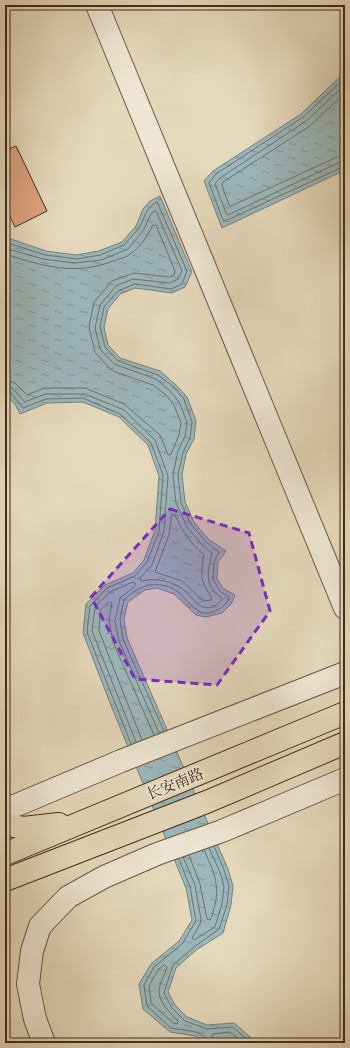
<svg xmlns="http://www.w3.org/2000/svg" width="350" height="1048" font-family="'IM FELL English','Noto Serif SC',serif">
<defs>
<pattern id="water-ripples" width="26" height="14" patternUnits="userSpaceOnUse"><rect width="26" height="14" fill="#9bb7bb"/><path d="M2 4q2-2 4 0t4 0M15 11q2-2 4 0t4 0" fill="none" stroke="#809597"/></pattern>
</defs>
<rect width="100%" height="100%" fill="#e5d9bc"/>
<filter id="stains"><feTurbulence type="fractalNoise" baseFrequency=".005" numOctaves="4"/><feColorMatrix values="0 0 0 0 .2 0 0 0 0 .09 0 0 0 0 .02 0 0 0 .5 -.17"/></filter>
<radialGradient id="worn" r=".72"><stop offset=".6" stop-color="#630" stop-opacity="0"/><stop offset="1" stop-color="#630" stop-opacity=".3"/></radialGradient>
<g fill="url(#water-ripples)" stroke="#777f7b">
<polygon points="345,72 345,170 222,228 204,181 213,171 301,114"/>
<polygon points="160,196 192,272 185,287 172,293 135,288 120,294 108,309 104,327 108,345 120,358 160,371 176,385 187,397 196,421 194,439 186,454 182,475 185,502 194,522 208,539 226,551 218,562 217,579 224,589 235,595 231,604 222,613 206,617 196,615 174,594 157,588 145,590 128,602 124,619 127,638 228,869 233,886 231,905 223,933 196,950 176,968 168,992 175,1005 187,1017 207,1025 234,1023 257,1043 207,1043 195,1036 170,1032 143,1009 139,984 151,964 179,941 192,920 186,888 112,708 83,633 86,604 105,585 133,573 144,560 155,530 159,476 148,445 119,417 83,402 47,403 20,414 16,406 5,393 5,237 46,251 76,255 99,251 122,242 136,226 143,209 150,201"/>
</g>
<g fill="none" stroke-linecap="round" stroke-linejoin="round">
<g stroke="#6e716b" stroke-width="1">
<polyline points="345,78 303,117 216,174 209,183 223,220 225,221 345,166"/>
<polyline points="345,85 306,121 220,178 215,184 226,213 228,215 340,162 345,161"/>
<polyline points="345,93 310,126 223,182 222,186 229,205 231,206 337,157 345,155"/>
<path d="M5,242L45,255L77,259L100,255L124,245L139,228L147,211L153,204L157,202L187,271L182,284L171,289L135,284L118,291L104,307L100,327L105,347L118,361L158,375L174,387L184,399L192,422L190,438L183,452L178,475L181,503L191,524L206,542L219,552L214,562L213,580L221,592L229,597C226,609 207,618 197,610C189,605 184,596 177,591C158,579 139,585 124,600L120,619L123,639L164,731"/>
<path d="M5,248L43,259L75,263L101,260L128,249L143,231L151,214L154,211H156L182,271L178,279L170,283L133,279L116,286L100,305L95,328L100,349L114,364L156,379L170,391L179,402L187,422L185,436L178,451L173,474L176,503L187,527L202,545L212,553C208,570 203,586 222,598L221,601C201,620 194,595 178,586C166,580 155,578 142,581L140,580V578L152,565L164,531L168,476L155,440L124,410L85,394H45L25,402L12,388L5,386"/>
<path d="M5,254C42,266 75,276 113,261C119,259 126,258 130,254C140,248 148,235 153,225H156L175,271L174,275L169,277L134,273L112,281L94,302L89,327L95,352L110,369L115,372L153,385L166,395L174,405L181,423L179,435L171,454L168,455L160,435L124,404L85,388H44L27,395L15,383L5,380"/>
<polyline points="5,391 10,392 23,408 46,399 83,398 120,414 151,443 163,475 159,531 147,562 135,576 107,588 90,606 87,632 131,744"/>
<path d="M172,515H175C182,531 191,544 204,555C200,576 200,580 212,598L211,600L203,601L182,581L155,572L169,535Z"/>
<polyline points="142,740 99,631 100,610 109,602 112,603 109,619 113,642 154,735"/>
<polyline points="136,742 92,631 95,607 110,592 133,582 135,583 135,586 120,598 115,621 119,641 159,733"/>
<polyline points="214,846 224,870 229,886 227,905 219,929 194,947 173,965 164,993 172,1008 185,1021 207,1029 233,1027 251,1043"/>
<path d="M189,855L200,884L207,919L210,920C212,917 213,912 214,908C221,886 213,870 204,850"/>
<polyline points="183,857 195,885 201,919 200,924 192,938 194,940 215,927 222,904 224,886 220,872 209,848"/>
<polyline points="179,859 190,887 196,921 182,944 154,967 144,985 147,1006 171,1028 196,1032 207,1038 209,1043"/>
<path d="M165,965L167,967C165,975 159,984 159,992C159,1002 171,1014 178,1021L177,1024L173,1023L151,1003L149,986L158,970Z"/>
<polyline points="214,1043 212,1036 213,1034 230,1032 244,1043"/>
</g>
</g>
<polygon fill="#dca37f" stroke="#422b1b" points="16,146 47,211 15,227 5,206 5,151"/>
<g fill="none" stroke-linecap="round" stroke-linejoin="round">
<defs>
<g id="minor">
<polyline points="97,5 345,608"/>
<polyline points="5,810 121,761 345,673"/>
<polyline points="44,1043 35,1019 28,984 32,951 40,926 68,897 104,877 157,854 222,831 345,779"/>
</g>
<g id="major">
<polyline points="5,824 23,828 59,824"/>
<polyline points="5,854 345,713"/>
<polyline points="5,880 209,801 345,743"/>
</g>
</defs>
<use href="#minor" stroke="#6b5643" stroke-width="24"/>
<use href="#major" stroke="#422b1b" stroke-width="24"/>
<use href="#minor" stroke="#eee6d3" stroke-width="22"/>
<use href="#major" stroke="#e5d9bc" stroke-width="22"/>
</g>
<path fill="#7b2cbf" fill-opacity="0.2" stroke="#7b2cbf" stroke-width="3" stroke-dasharray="8 5" stroke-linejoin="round" d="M170,509L249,533L270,611L217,685L135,679L91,597Z"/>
<g text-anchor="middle" stroke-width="3.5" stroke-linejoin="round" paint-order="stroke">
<g font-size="15" fill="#422b1b" stroke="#eee6d3">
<text transform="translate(175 784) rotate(-22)" y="5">长安南路</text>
</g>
</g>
<rect width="350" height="1048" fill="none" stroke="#e5d9bc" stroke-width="20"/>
<rect x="6" y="6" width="338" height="1036" fill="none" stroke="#422b1b" stroke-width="2"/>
<rect x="10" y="10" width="330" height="1028" fill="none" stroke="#422b1b"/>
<rect width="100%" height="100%" filter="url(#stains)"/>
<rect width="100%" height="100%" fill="url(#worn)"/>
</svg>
